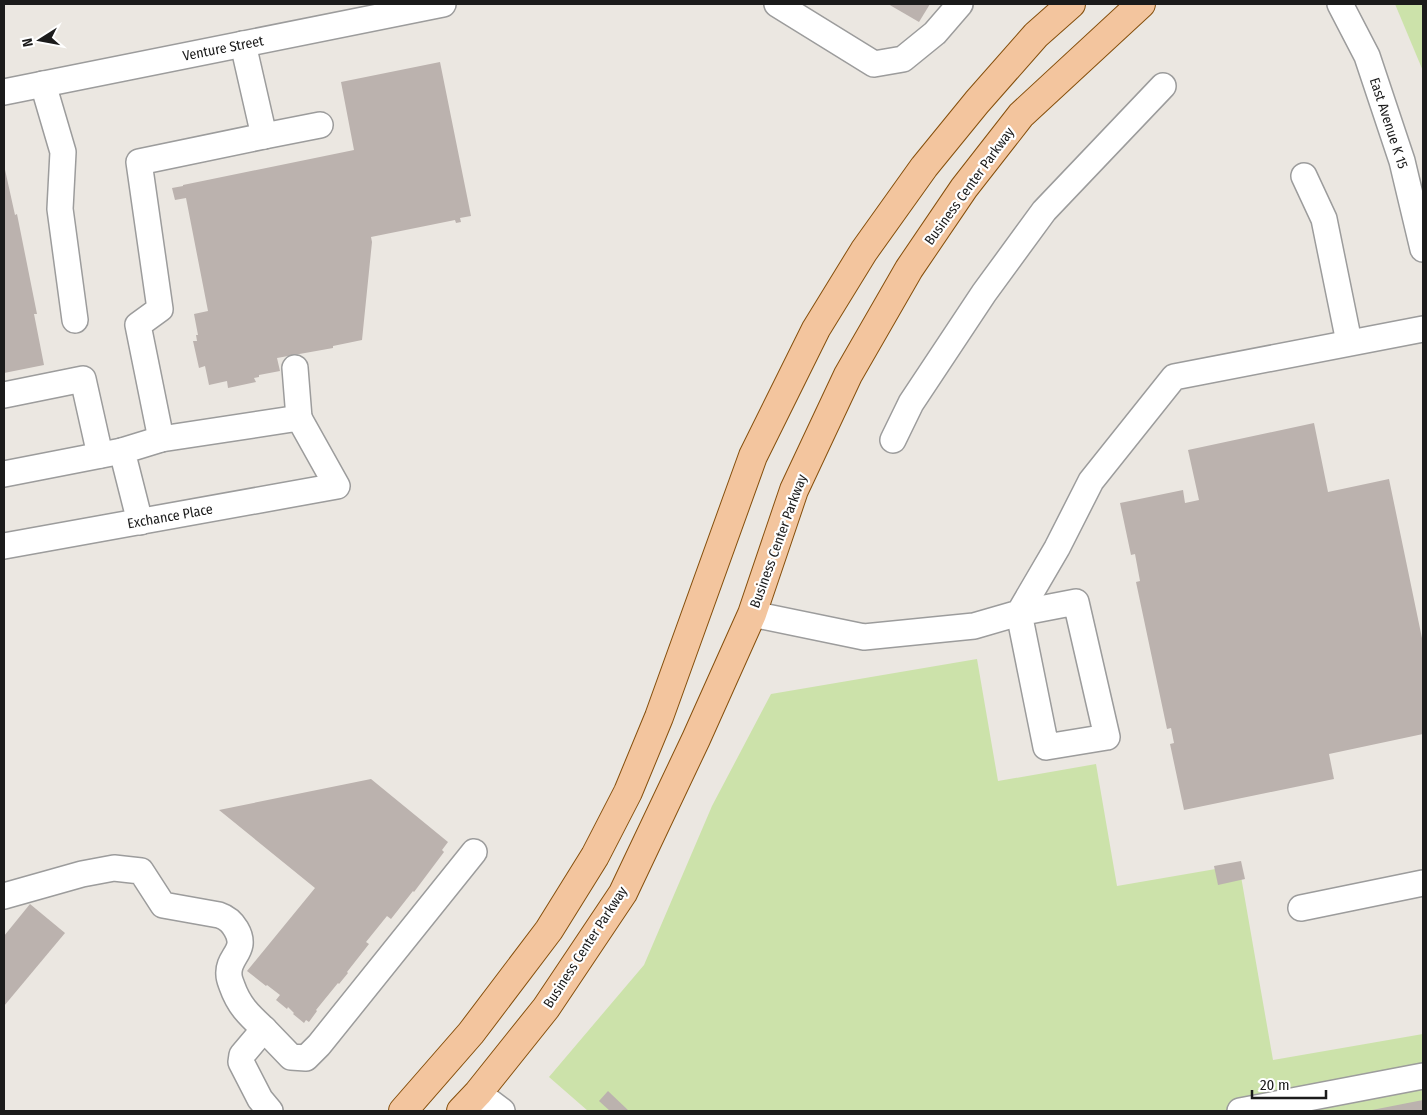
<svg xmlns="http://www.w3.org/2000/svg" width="1427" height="1115" font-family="'Fira Sans Condensed',sans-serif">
<rect width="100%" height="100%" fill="#ebe7e1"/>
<g fill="#cce2aa">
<polygon points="1395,4 1423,4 1423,71"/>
<polygon points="977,659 998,781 1096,764 1117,886 1239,865 1273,1060 1423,1034 1423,1111 588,1111 549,1077 644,965 712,806 771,694"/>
</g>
<g fill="#bbb2ae">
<polygon points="888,4 930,4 919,22"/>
<polygon points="440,62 471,216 460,218 461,222 456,223 455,220 371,237 372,242 362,340 333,346 333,348 277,358 280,371 259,375 259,377 254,378 256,382 228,388 227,381 209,385 205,366 199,368 193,341 197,341 196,335 198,335 194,314 208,311 186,198 175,200 172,188 183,186 183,185 354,150 341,82"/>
<polygon points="4,165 15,215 17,214 37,314 34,314 44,365 4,373"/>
<polygon points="1314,423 1328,492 1389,479 1423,643 1423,734 1329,754 1334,779 1184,810 1170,744 1174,743 1171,728 1167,729 1136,582 1140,581 1135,554 1131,555 1120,503 1183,490 1185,503 1199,500 1188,450"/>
<polygon points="371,779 448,842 442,850 444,852 414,892 413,891 391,919 387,916 366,942 369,944 347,972 348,973 339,984 338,983 316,1010 317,1011 309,1022 306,1020 304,1023 293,1014 294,1013 288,1007 287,1009 276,1000 280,995 267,985 266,986 247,971 315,888 219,810"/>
<polygon points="1241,861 1245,879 1218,885 1214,866"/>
<polygon points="30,904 65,933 4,1006 4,936"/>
<polygon points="608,1091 629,1111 610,1111 599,1101"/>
<polygon points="1423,1100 1423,1111 1372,1111 1372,1110"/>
</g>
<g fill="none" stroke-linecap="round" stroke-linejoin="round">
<defs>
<g id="minor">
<polyline points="777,4 874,64 903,59 935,33 960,4"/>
<polyline points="1340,4 1367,56 1402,161 1423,249"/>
<polyline points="43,84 63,152 60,209 75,320"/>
<polyline points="4,92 443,4"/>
<polyline points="264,136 320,125"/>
<polyline points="1304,176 1324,219 1349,342"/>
<polyline points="295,368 299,418"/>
<polyline points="4,395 83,379 100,455"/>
<polyline points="893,440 911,403 984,293 1044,211 1163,86"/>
<polyline points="4,474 122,451"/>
<polyline points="140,522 122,451 161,439"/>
<polyline points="4,546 337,486 299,418 161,439 138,325 160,309 139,162 264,136 243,44"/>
<polygon points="1076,602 1107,737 1046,747 1019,613"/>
<polyline points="752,614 864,637 974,626 1019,613 1057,548 1091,481 1174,377 1423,329"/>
<path d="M4,896L82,874L114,868L141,871L163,905L219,915C228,918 232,922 236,929C249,951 227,956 229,975C229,979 231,983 232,986C239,1006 249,1015 264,1029L242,1055L241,1062L260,1099L270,1111"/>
<polyline points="1301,908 1423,883"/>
<polyline points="264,1029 291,1057 306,1058 319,1045 474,852"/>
<polyline points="478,1093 502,1111"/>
<polyline points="1240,1111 1423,1076"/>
</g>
<g id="major">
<polyline points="403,1111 471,1033 549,930 595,856 628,792 659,717 753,456 816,329 864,251 924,167 977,102 1036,35 1071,4"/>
<polyline points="461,1111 478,1093 546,1008 623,893 696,739 752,614 794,490 848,375 909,269 964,188 1021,115 1141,4"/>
</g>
</defs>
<use href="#minor" stroke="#9c9c9c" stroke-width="28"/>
<use href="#major" stroke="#854f0c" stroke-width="30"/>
<use href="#minor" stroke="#fff" stroke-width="25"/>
<use href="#major" stroke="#f3c59e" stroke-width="28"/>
</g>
<g text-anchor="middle" stroke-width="4.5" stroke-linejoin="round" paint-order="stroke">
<g font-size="14" fill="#1b1b1b" stroke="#fff">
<text transform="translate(223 48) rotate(-11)" y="5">Venture Street</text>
<text transform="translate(1389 123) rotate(72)" y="5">East Avenue K 15</text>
<text transform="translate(969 186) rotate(-54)" y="5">Business Center Parkway</text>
<text transform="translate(170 516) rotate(-10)" y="5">Exchance Place</text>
<text transform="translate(778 541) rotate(-70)" y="5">Business Center Parkway</text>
<text transform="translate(585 947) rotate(-57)" y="5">Business Center Parkway</text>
</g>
</g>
<rect width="1427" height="1115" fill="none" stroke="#1b1b1b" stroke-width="10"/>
<g transform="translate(40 40) rotate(259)" stroke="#ffffff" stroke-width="4" paint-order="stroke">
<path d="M0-4L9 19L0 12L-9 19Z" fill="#1b1b1b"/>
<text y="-8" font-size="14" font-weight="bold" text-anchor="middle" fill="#1b1b1b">N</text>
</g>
<path d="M1252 1090v8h74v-8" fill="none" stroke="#1b1b1b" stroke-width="2.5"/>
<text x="1260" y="1090" font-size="15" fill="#1b1b1b" stroke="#ffffff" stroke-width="4" paint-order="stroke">20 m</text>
</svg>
